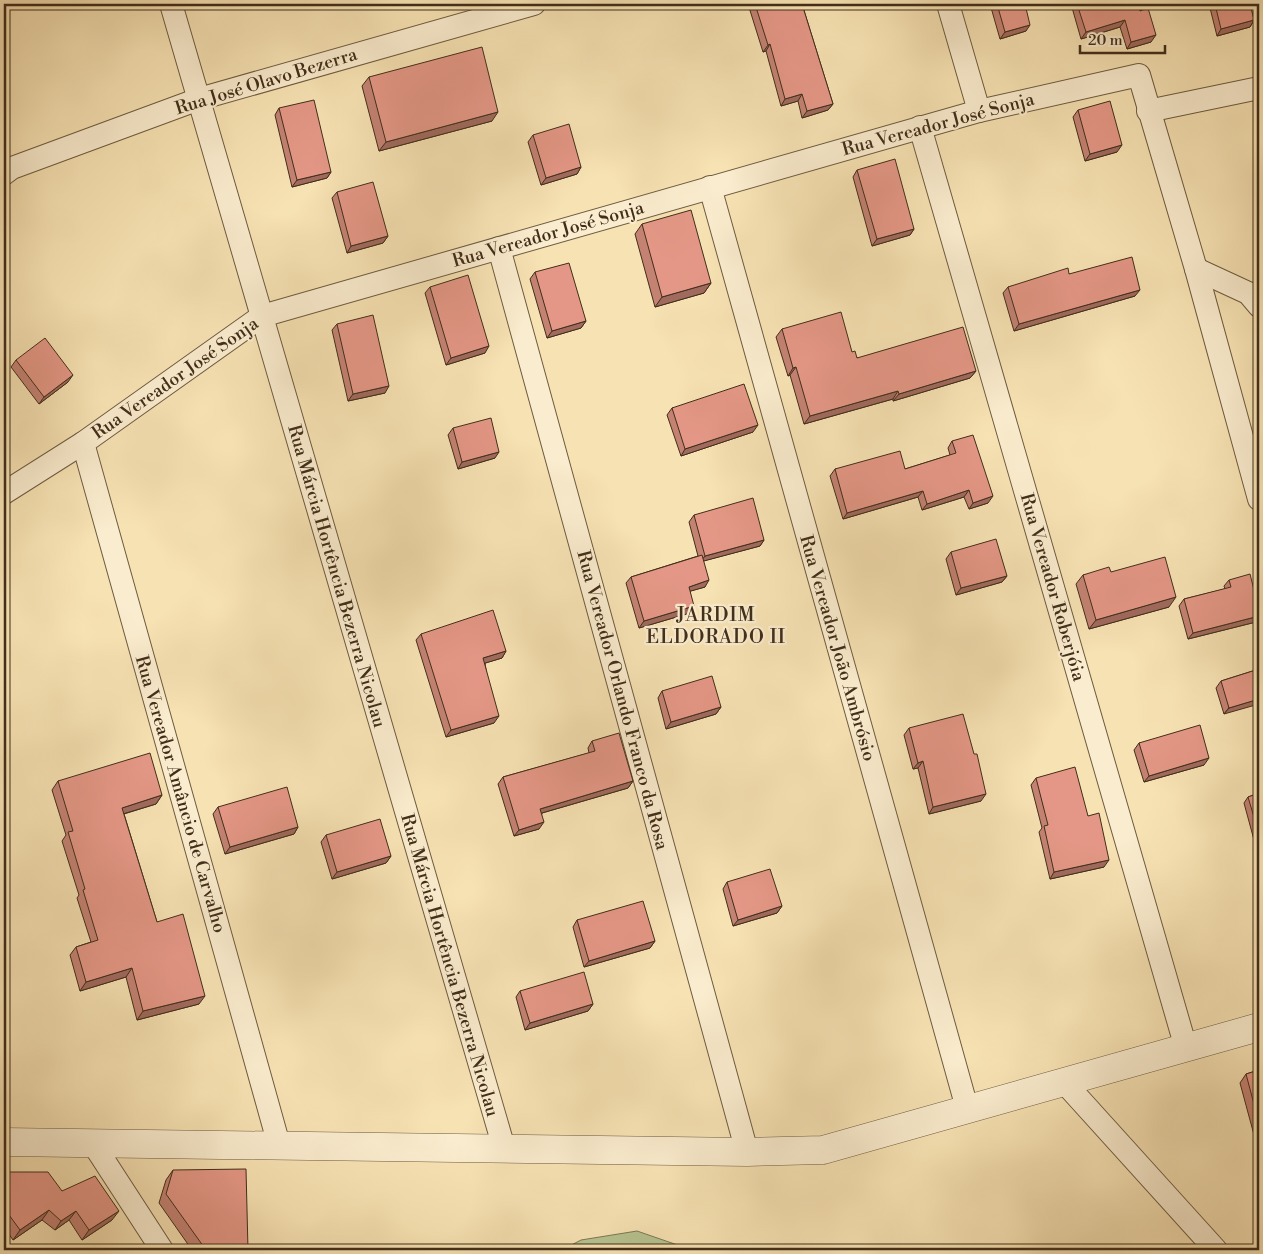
<svg xmlns="http://www.w3.org/2000/svg" width="1263" height="1254" font-family="'Libre Bodoni',serif">
<rect width="100%" height="100%" fill="#f7e2b3"/>
<filter id="stains"><feTurbulence type="fractalNoise" baseFrequency=".004" numOctaves="4"/><feColorMatrix values="0 0 0 0 .2 0 0 0 0 .09 0 0 0 0 .02 0 0 0 .5 -.17"/></filter>
<radialGradient id="worn" r=".72"><stop offset=".6" stop-color="#630" stop-opacity="0"/><stop offset="1" stop-color="#630" stop-opacity=".3"/></radialGradient>
<polygon fill="#b7c491" stroke="#7c7956" points="637,1231 692,1250 562,1250 581,1240"/>
<g fill="none" stroke-linecap="round" stroke-linejoin="round">
<defs>
<g id="minor">
<polyline points="171,4 504,1148"/>
<polyline points="948,4 979,111"/>
<polyline points="1148,111 1259,88"/>
<polyline points="920,127 1186,1048"/>
<polyline points="4,174 12,168 199,99 534,4"/>
<polyline points="710,187 967,1108"/>
<polyline points="499,248 747,1152"/>
<polyline points="1196,269 1248,293 1259,306"/>
<polyline points="83,443 279,1145"/>
<polyline points="4,493 83,443 262,316 979,111 1139,75 1196,269 1259,499"/>
<polyline points="1064,1082 1216,1250"/>
<polyline points="92,1142 162,1250"/>
</g>
<polyline id="tertiary" points="4,1142 747,1152 823,1150 1259,1027"/>
</defs>
<use href="#minor" stroke="#6e5b40" stroke-width="24"/>
<use href="#tertiary" stroke="#6e5b40" stroke-width="29"/>
<use href="#minor" stroke="#faecce" stroke-width="22"/>
<use href="#tertiary" stroke="#faecce" stroke-width="28"/>
</g>
<g fill="#c48273" stroke="#412e1a">
<polygon points="748,4 802,4 833,104 828,110 802,118 798,101 781,106 766,51 763,52"/>
<polygon points="990,4 1025,4 1026,31 1000,39"/>
<polygon points="1071,4 1138,4 1151,42 1127,49 1120,27 1081,39"/>
<polygon points="1209,4 1250,4 1254,20 1250,27 1217,36"/>
<polygon points="369,77 492,121 379,151 362,86"/>
<polygon points="279,108 331,172 327,178 292,187 275,115"/>
<polygon points="1078,110 1117,152 1085,161 1073,117"/>
<polygon points="533,135 581,167 577,174 541,185 528,142"/>
<polygon points="857,170 914,229 910,235 872,246 853,177"/>
<polygon points="337,192 388,236 383,243 347,253 332,198"/>
<polygon points="642,224 711,283 704,293 655,307 635,234"/>
<polygon points="535,272 586,321 581,328 547,338 530,279"/>
<polygon points="1069,274 1135,296 1014,331 1003,293 1008,287"/>
<polygon points="430,287 485,353 446,365 425,293"/>
<polygon points="337,324 385,393 348,401 332,330"/>
<polygon points="782,329 852,352 857,358 976,371 970,378 893,401 893,399 804,424 790,375 788,376 776,337"/>
<polygon points="16,360 68,382 39,404 11,367"/>
<polygon points="672,408 753,432 681,456 667,415"/>
<polygon points="453,428 495,458 458,469 448,435"/>
<polygon points="952,441 988,503 969,509 964,497 922,510 918,497 843,519 830,476 835,469 905,469 950,455 948,448"/>
<polygon points="694,515 764,540 760,546 703,561 705,587 690,591 690,613 639,628 626,583 631,577 698,556 689,522"/>
<polygon points="951,552 1007,576 1002,582 956,595 946,559"/>
<polygon points="1111,572 1169,607 1089,629 1076,584 1083,575"/>
<polygon points="1229,580 1259,610 1259,617 1256,622 1188,639 1179,606 1184,599 1225,589 1224,586"/>
<polygon points="421,634 506,651 502,658 485,663 494,723 446,737 416,640"/>
<polygon points="1259,669 1224,714 1216,688 1221,681"/>
<polygon points="662,691 721,707 716,714 666,729 658,698"/>
<polygon points="909,728 981,801 929,814 918,768 913,769 904,735"/>
<polygon points="592,741 633,781 628,788 542,813 539,829 514,836 498,784 503,777 589,753 588,748"/>
<polygon points="1139,743 1204,765 1144,782 1134,750"/>
<polygon points="1036,778 1088,816 1104,867 1050,879 1039,832 1042,828 1031,785"/>
<polygon points="58,781 162,795 156,804 124,814 157,922 199,1004 137,1020 126,977 80,991 70,955 76,947 91,942 77,898 79,895 62,841 66,835 52,790"/>
<polygon points="1259,793 1259,839 1254,840 1244,803 1248,797"/>
<polygon points="218,807 298,827 294,834 225,854 213,814"/>
<polygon points="326,835 391,856 386,863 332,879 321,842"/>
<polygon points="727,882 782,906 777,913 733,926 723,889"/>
<polygon points="577,920 655,941 650,948 584,967 573,927"/>
<polygon points="520,991 593,1004 588,1011 525,1030 516,997"/>
<polygon points="1259,1070 1259,1145 1257,1146 1240,1083 1246,1074"/>
<polygon points="173,1170 248,1250 192,1250 159,1203 166,1180"/>
<polygon points="4,1172 62,1191 112,1220 82,1240 69,1220 55,1230 42,1220 13,1240 4,1227"/>
</g>
<g fill="#a06a5e" stroke="#412e1a">
<polygon points="1125,20 1120,27 1081,39 1086,32"/>
<polygon points="1254,20 1250,27 1217,36 1221,29"/>
<polygon points="1030,25 1026,31 1000,39 1005,32"/>
<polygon points="1156,35 1151,42 1127,49 1131,42"/>
<polygon points="770,44 766,51 763,52 768,45"/>
<polygon points="802,94 798,101 781,106 785,99"/>
<polygon points="833,104 828,110 802,118 807,111"/>
<polygon points="498,112 492,121 379,151 386,142"/>
<polygon points="1122,145 1117,152 1085,161 1090,154"/>
<polygon points="581,167 577,174 541,185 546,178"/>
<polygon points="331,172 327,178 292,187 297,180"/>
<polygon points="914,229 910,235 872,246 877,239"/>
<polygon points="388,236 383,243 347,253 351,246"/>
<polygon points="711,283 704,293 655,307 662,297"/>
<polygon points="1140,290 1135,296 1014,331 1019,324"/>
<polygon points="586,321 581,328 547,338 552,331"/>
<polygon points="489,346 485,353 446,365 451,358"/>
<polygon points="796,367 790,375 788,376 793,368"/>
<polygon points="976,371 970,378 893,401 899,394"/>
<polygon points="73,375 68,382 39,404 44,397"/>
<polygon points="389,386 385,393 348,401 353,394"/>
<polygon points="898,391 893,399 804,424 810,416"/>
<polygon points="758,425 753,432 681,456 685,449"/>
<polygon points="499,452 495,458 458,469 462,462"/>
<polygon points="969,490 964,497 922,510 927,504"/>
<polygon points="923,491 918,497 843,519 847,513"/>
<polygon points="993,496 988,503 969,509 973,503"/>
<polygon points="764,540 760,546 700,562 705,556"/>
<polygon points="1007,576 1002,582 956,595 961,588"/>
<polygon points="709,580 705,587 684,593 689,587"/>
<polygon points="1176,597 1169,607 1089,629 1096,620"/>
<polygon points="694,606 690,613 639,628 644,621"/>
<polygon points="1259,616 1259,617 1256,622 1188,639 1193,633"/>
<polygon points="506,651 502,658 479,665 483,658"/>
<polygon points="1259,699 1259,704 1224,714 1229,708"/>
<polygon points="721,707 716,714 666,729 671,722"/>
<polygon points="499,716 494,723 446,737 451,730"/>
<polygon points="1209,758 1204,765 1144,782 1149,776"/>
<polygon points="923,761 918,768 913,769 918,763"/>
<polygon points="633,781 628,788 535,815 540,809"/>
<polygon points="986,794 981,801 929,814 933,807"/>
<polygon points="162,795 156,804 116,816 122,808"/>
<polygon points="544,822 539,829 514,836 519,830"/>
<polygon points="298,827 294,834 225,854 230,847"/>
<polygon points="1259,834 1259,839 1254,840"/>
<polygon points="391,856 386,863 332,879 337,872"/>
<polygon points="1109,860 1104,867 1050,879 1054,872"/>
<polygon points="782,906 777,913 733,926 738,920"/>
<polygon points="655,941 650,948 584,967 589,961"/>
<polygon points="132,968 126,977 80,991 86,982"/>
<polygon points="205,996 199,1004 137,1020 143,1011"/>
<polygon points="593,1004 588,1011 525,1030 530,1023"/>
<polygon points="49,1210 42,1220 13,1240 20,1230"/>
<polygon points="76,1211 69,1220 55,1230 61,1221"/>
<polygon points="119,1211 112,1220 82,1240 89,1230"/>
</g>
<g fill="#e49786" stroke="#412e1a">
<polygon points="755,4 802,4 833,104 807,111 802,94 785,99 770,44 768,45"/>
<polygon points="997,4 1025,4 1030,25 1005,32"/>
<polygon points="1077,4 1138,4 1140,11 1148,8 1156,35 1131,42 1125,20 1086,32"/>
<polygon points="1215,4 1250,4 1254,20 1221,29"/>
<polygon points="482,47 498,112 386,142 369,77"/>
<polygon points="314,100 331,172 297,180 279,108"/>
<polygon points="1110,101 1122,145 1090,154 1078,110"/>
<polygon points="569,124 581,167 546,178 533,135"/>
<polygon points="895,159 914,229 877,239 857,170"/>
<polygon points="373,182 388,236 351,246 337,192"/>
<polygon points="691,210 711,283 662,297 642,224"/>
<polygon points="1132,257 1140,290 1019,324 1008,287 1068,268 1069,274"/>
<polygon points="569,263 586,321 552,331 535,272"/>
<polygon points="468,275 489,346 451,358 430,287"/>
<polygon points="841,312 852,352 855,351 857,358 963,327 976,371 899,394 898,391 810,416 796,367 793,368 782,329"/>
<polygon points="373,315 389,386 353,394 337,324"/>
<polygon points="45,338 73,375 44,397 16,360"/>
<polygon points="744,384 758,425 685,449 672,408"/>
<polygon points="491,418 499,452 462,462 453,428"/>
<polygon points="973,435 993,496 973,503 969,490 927,504 923,491 847,513 835,469 900,451 905,469 956,453 952,441"/>
<polygon points="753,498 764,540 705,556 694,515"/>
<polygon points="996,539 1007,576 961,588 951,552"/>
<polygon points="702,555 709,580 689,587 694,606 644,621 631,577"/>
<polygon points="1165,557 1176,597 1096,620 1083,575 1109,567 1111,572"/>
<polygon points="1250,574 1259,610 1259,616 1193,633 1184,599 1231,587 1229,580"/>
<polygon points="493,610 506,651 483,658 499,716 451,730 421,634"/>
<polygon points="1259,669 1259,699 1229,708 1221,681"/>
<polygon points="712,676 721,707 671,722 662,691"/>
<polygon points="963,714 974,754 977,754 986,794 933,807 923,761 918,763 909,728"/>
<polygon points="1200,725 1209,758 1149,776 1139,743"/>
<polygon points="619,733 633,781 540,809 544,822 519,830 503,777 595,751 592,741"/>
<polygon points="150,753 162,795 122,808 157,922 183,914 205,996 143,1011 132,968 86,982 76,947 98,940 83,890 85,889 68,832 73,831 58,781"/>
<polygon points="1075,767 1088,816 1099,813 1109,860 1054,872 1044,826 1048,825 1036,778"/>
<polygon points="287,787 298,827 230,847 218,807"/>
<polygon points="1259,793 1259,834 1248,797"/>
<polygon points="380,819 391,856 337,872 326,835"/>
<polygon points="770,869 782,906 738,920 727,882"/>
<polygon points="643,901 655,941 589,961 577,920"/>
<polygon points="584,972 593,1004 530,1023 520,991"/>
<polygon points="1259,1070 1259,1123 1246,1074"/>
<polygon points="246,1169 248,1250 206,1250 166,1194 173,1170"/>
<polygon points="4,1172 48,1172 62,1191 95,1176 119,1211 89,1230 76,1211 61,1221 49,1210 20,1230 4,1208"/>
</g>
<g text-anchor="middle" stroke-width="4.5" stroke-linejoin="round" paint-order="stroke">
<g font-size="18" fill="#412e1a" stroke="#faecce">
<text transform="translate(266 81) rotate(-17)" y="6">Rua José Olavo Bezerra</text>
<text transform="translate(938 124) rotate(-15)" y="6">Rua Vereador José Sonja</text>
<text transform="translate(548 234) rotate(-16)" y="6">Rua Vereador José Sonja</text>
<text transform="translate(175 378) rotate(-35)" y="6">Rua Vereador José Sonja</text>
<text transform="translate(337 576) rotate(74)" y="6">Rua Márcia Hortência Bezerra Nicolau</text>
<text transform="translate(1053 587) rotate(74)" y="6">Rua Vereador Roberjóia</text>
<text transform="translate(838 648) rotate(74)" y="6">Rua Vereador João Ambrósio</text>
<text transform="translate(623 700) rotate(75)" y="6">Rua Vereador Orlando Franco da Rosa</text>
<text transform="translate(181 794) rotate(74)" y="6">Rua Vereador Amâncio de Carvalho</text>
<text transform="translate(450 965) rotate(74)" y="6">Rua Márcia Hortência Bezerra Nicolau</text>
</g>
<g font-size="19" letter-spacing="1" fill="#412e1a" stroke="#faecce">
<text x="716" y="621">JARDIM<tspan x="716" dy="22">ELDORADO II</tspan></text>
</g>
</g>
<rect width="1263" height="1254" fill="none" stroke="#f7e2b3" stroke-width="20"/>
<rect x="5" y="5" width="1253" height="1244" fill="none" stroke="#412e1a" stroke-width="2.5"/>
<rect x="10" y="10" width="1243" height="1234" fill="none" stroke="#412e1a"/>
<path d="M1080 45v8h85v-8" fill="none" stroke="#412e1a" stroke-width="2.5"/>
<text x="1088" y="45" font-size="15" fill="#412e1a" stroke="#faecce" stroke-width="4" paint-order="stroke">20 m</text>
<rect width="100%" height="100%" filter="url(#stains)"/>
<rect width="100%" height="100%" fill="url(#worn)"/>
</svg>
